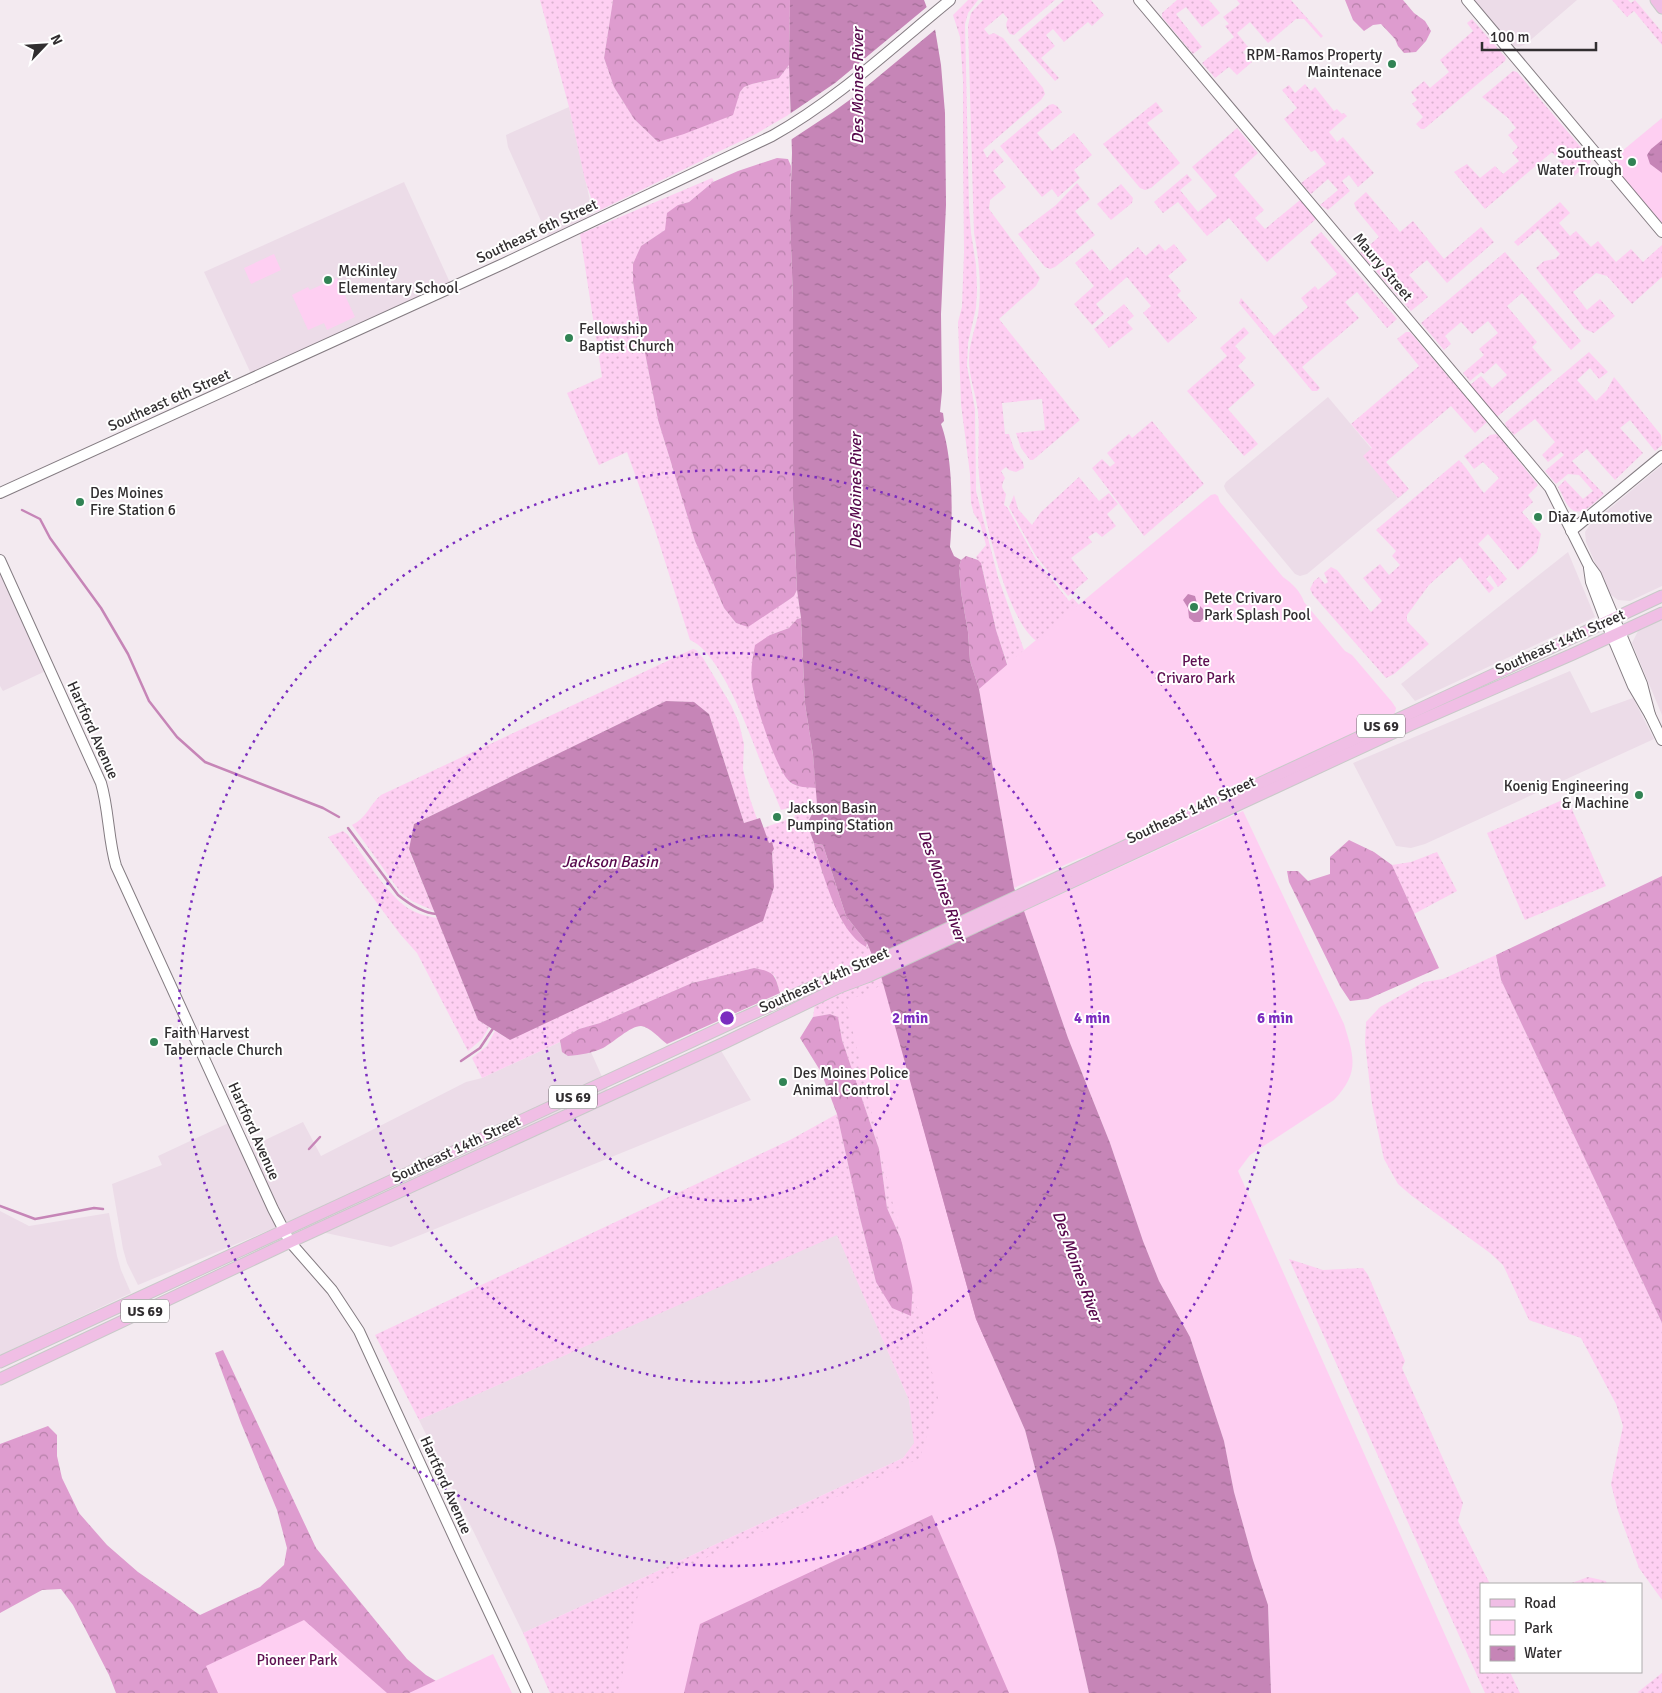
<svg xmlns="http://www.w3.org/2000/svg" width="1662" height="1693" font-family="Signika,sans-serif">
<defs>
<pattern id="grass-dots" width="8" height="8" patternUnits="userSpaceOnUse" patternTransform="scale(1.25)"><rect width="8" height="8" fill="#fecff2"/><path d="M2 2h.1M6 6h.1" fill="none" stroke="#dab2d0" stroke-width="1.8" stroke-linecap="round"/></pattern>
<pattern id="forest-crowns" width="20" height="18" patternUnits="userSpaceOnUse" patternTransform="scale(1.25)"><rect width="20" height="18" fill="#de9ccf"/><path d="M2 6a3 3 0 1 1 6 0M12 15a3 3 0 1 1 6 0" fill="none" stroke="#b580a8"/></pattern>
<pattern id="water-ripples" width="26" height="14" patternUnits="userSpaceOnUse" patternTransform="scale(1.25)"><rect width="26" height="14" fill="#c685b7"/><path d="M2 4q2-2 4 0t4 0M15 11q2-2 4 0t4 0" fill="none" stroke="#a16d95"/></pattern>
</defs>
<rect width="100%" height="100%" fill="#f3eaf0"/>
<g fill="#ecdce8">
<polygon points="1473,0 1577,0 1526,44 1519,47 1514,46 1510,43"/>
<polygon points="569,107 593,214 597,219 550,241 508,147 506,135"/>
<polygon points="404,182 452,287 253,378 204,272"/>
<polygon points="1328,397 1407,491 1307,574 1300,576 1295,574 1226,491 1224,486 1226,482"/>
<polygon points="1662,465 1662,586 1630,601 1618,600 1610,594 1604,583 1586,542 1585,532 1590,525"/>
<polygon points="1568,552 1595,617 1415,701 1401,684"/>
<polygon points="0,560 50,669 3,691 0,686"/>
<polygon points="1662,619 1662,715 1632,643 1638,631"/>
<polygon points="1570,671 1591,713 1633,698 1654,739 1425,844 1411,848 1396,846 1353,763"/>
<polygon points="582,1032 612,1099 720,1049 751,1100 391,1247 284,1224 138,1285 127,1263 123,1249 112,1184 162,1165 158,1156 233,1121 246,1149 303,1122 321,1156 466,1082 482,1078"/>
<polygon points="0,1211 29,1226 109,1213 117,1256 121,1270 131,1293 0,1355"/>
<polygon points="837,1234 909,1400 915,1443 903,1458 523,1633 419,1420"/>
</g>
<g fill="url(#grass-dots)">
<polygon points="540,0 613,0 604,58 614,87 634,119 658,142 732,115 740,92 744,87 752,84 779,78 789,65 790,114 754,135 703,159 703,160 596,212 585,180 569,107"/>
<polygon points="968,0 978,0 968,13 965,24 969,207 971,233 976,265 977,290 976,308 968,343 967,366 975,409 976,491 998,577 1024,650 1008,666 996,630 982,566 976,557 986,545 980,523 974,514 971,503 970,474 961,404 958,322 962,307 964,252 963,152 963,80 960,37 953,15"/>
<path d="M983,0H1055L1014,35L1010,34C1006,28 1005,25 1008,19L1003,13L984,29L989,35L994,33L1003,38L1043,88L1045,94L1041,100L983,150L987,158L994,149L1004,161L993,171L1006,187L990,200L989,209L1040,278L1036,286L999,319L1080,420L1033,460H1030L1021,448L1016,433L1045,430L1042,399L1002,403L1005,434H1009L1014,449L1023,462L1024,468L1016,472L1009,470L1006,467L1001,471L1005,478C1001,486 1001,487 1006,494L1004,505L1007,507L1035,558L1069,601L1073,598L1079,605L1037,641C1007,623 982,511 979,476C977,454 980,433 978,412C976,394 969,377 969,360C969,344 975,330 978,315C982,287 979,260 974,233L968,26L971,13Z"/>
<polygon points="1064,0 1091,0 1104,15 1092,26 1088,22 1064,42 1053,29 1046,35 1055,46 1041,58 1059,78 1055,81 1018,40"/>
<polygon points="1177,0 1209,0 1220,13 1202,27 1186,7 1176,14 1202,47 1193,54 1162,17 1162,13"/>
<polygon points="1237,0 1291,0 1323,36 1321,38 1304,19 1296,19 1268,43 1250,22 1237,33 1248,47 1243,52 1252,62 1237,75 1229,67 1215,78 1202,63 1234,37 1225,26 1229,24 1223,17 1240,4"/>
<polygon points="1612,0 1628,0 1631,3 1635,0 1662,32 1662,45 1634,11 1627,17"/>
<polygon points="1472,19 1506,58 1505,61 1424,129 1421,129 1416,124 1423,117 1412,104 1417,100 1411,92 1424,81 1430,88 1449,72 1440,60 1473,31 1467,23"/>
<polygon points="1513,71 1517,72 1590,158 1591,162 1573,177 1552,152 1485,209 1454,172 1467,164 1480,178 1495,166 1503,174 1519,161 1512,153 1518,147 1508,135 1516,128 1508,118 1482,97"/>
<polygon points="1305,84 1311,91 1315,87 1334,111 1337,109 1342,114 1344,113 1347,116 1329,132 1337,142 1343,137 1374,173 1358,187 1349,175 1342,181 1350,191 1328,210 1320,205 1338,190 1328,179 1311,194 1301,183 1326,164 1315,150 1311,152 1284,119 1297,108 1282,90 1289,85 1295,93"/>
<polygon points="1156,102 1163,111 1147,123 1180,163 1151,188 1145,190 1140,188 1103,144"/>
<polygon points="1053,104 1057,106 1062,112 1037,133 1052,151 1074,133 1092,155 1074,170 1080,178 1058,197 1052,189 1042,197 1000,146 1049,105"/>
<polygon points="1237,128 1258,153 1234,175 1264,210 1255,218 1265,229 1300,200 1316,219 1267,262 1229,218 1207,236 1178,202 1163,213 1154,202 1187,174 1192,180 1180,190 1198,212 1217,196 1192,167"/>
<path d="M712,178L714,181L689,202L678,205L665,230L641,246L633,282L640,327L658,420L695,541L724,608L736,623L748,626L790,599L794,596L797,590L801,618L797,619L789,628L770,635L765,728L780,765L788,781L794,785L816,788L817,804L807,824L814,843L815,851L839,914L866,946L867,943L872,954L860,962L782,998L775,976L754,968L692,983L600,1023L579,1029L560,1040V1042L482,1078L472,1058L487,1046L495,1031L510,1040L774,887L772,851L763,828L795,817L792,807L781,810L772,788H771C756,752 725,655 690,640L655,530L627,452L599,465L567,393L602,377L580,234Z"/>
<polygon points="1077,183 1090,199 1075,211 1095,235 1055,267 1050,269 1045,267 1018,234 1056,205"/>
<polygon points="1121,184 1133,198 1132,203 1111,220 1097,204"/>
<polygon points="1366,192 1400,232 1413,221 1444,259 1481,227 1494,242 1447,283 1427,260 1409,275 1428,297 1411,311 1360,253 1379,237 1356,209 1354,203"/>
<polygon points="1560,202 1570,213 1559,223 1570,236 1576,231 1591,247 1598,241 1616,262 1631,249 1643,262 1662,245 1662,277 1632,304 1607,276 1596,273 1573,292 1587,310 1600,299 1615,316 1594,333 1585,329 1536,268 1544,261 1555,259 1560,254 1538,229 1518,246 1514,242"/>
<polygon points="1321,232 1397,319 1387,328 1357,292 1345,302 1359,318 1302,367 1320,388 1317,391 1312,391 1239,303 1241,298 1274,336 1308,307 1301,298 1315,286 1318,290 1337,274 1310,242"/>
<polygon points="1159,244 1165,251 1174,244 1187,260 1168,276 1181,291 1177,295 1197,318 1168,343 1143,313 1151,306 1127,277 1096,304 1104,314 1092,325 1074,304 1094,286 1075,263 1092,249 1110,271 1138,247 1146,256"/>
<polygon points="1505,252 1581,341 1571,350 1522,293 1507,306 1537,342 1532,347 1552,370 1497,417 1470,385 1481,376 1492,388 1507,375 1496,363 1484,374 1481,372 1470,381 1463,373 1484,355 1479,349 1498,333 1488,321 1472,334 1461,322 1445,336 1451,344 1444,350 1421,323"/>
<polygon points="1124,304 1134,316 1127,322 1133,329 1109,348 1094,329"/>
<polygon points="1244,327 1249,333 1235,346 1246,358 1238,366 1255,385 1228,409 1258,444 1244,456 1187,391 1227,356 1220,348"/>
<polygon points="1406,332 1410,332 1487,422 1475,433 1451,406 1386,462 1409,489 1398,498 1363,456 1372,448 1351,424 1419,366 1397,339"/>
<path d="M1589,352L1608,372L1599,379L1590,368L1577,380L1596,401L1607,390L1614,377L1661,435L1662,445L1655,451L1630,420L1620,428L1643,453L1615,480L1587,449L1572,461L1604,494C1596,501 1581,519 1570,508C1565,503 1562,493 1558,487L1565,480L1583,499L1593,491L1579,475L1568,474L1556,484L1545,471L1564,455L1561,452L1548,462L1542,455L1555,442L1535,419L1514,435L1506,426L1505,423Z"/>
<polygon points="1152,421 1204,484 1144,536 1092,468 1102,459 1110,467 1115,463 1107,453 1129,434 1132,438"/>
<path d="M1497,434L1538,485L1528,495L1533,502L1522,512L1541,534L1537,552L1518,570L1488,534L1478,544L1507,579L1498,587L1490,575L1486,579L1494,588L1489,593L1460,557L1429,585L1407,615V621L1429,644L1394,674L1386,678L1313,595L1310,589L1314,581L1319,577L1325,584L1328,582L1324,573L1331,567L1337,570L1371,612L1382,601L1363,578L1380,564L1389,575L1400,565L1392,556L1396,551L1376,530L1459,460C1469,470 1475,483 1484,493L1499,478L1483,462L1474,469L1464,456L1490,435Z"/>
<polygon points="1079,477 1099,501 1109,493 1118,504 1107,514 1116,526 1102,537 1096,532 1088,537 1092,542 1071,558 1088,579 1068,596 1036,556 1009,507 1014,495 1018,509 1032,525 1041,512"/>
<path d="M693,649L696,650L703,658L731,705L739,723L744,744L743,769L750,799L757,819L744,823L709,714L694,702L666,701L414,824L409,850L434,911L412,901L401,893L352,825C366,819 370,804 381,795Z"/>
<polygon points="1567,798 1606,886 1525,920 1487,833"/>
<path d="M343,831L348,835C363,855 385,891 405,906C414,913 425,916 437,918L478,1020L489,1027L482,1039L468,1051L417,953L400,934L328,837Z"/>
<polygon points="1437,852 1457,891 1414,914 1392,865 1411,862"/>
<polygon points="1496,955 1501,980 1662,1323 1662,1600 1639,1568 1618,1511 1611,1484 1623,1426 1616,1404 1581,1338 1529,1320 1503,1265 1490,1253 1412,1196 1398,1184 1384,1159 1372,1104 1365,1043 1366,1022 1380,1007 1424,982 1443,979"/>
<polygon points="881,976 887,994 883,1011 975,1373 877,1532 848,1554 813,1563 666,1693 550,1693 523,1633 903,1458 914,1443 909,1400 837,1235 419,1420 375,1335 790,1140 837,1114 859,1214 876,1282 901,1239 887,1208 879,1149 842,1040 838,1017 830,1014 813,1017 815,1004"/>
<polygon points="1289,1259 1323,1270 1363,1268 1368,1275 1405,1361 1402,1368 1463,1503 1458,1521 1490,1584 1481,1584 1481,1672 1510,1672 1520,1693 1485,1693"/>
<polygon points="1588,1577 1606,1581 1607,1584 1569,1584"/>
<polygon points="1662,1673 1662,1693 1639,1693 1638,1692"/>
</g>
<g fill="url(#forest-crowns)">
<polygon points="613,0 790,0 789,65 779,78 752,84 744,87 740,92 733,115 684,134 658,142 634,119 614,87 604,58"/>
<polygon points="1345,0 1403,0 1414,13 1425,21 1431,31 1426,41 1416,52 1404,53 1398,46 1395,39 1381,24 1373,25 1364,31 1353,20"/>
<polygon points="777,158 788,159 791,166 790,217 793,300 793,499 797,590 794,596 790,599 748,627 736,623 724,608 695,541 658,420 640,327 633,282 633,264 641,246 665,230 667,213 678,205 689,202 713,182 738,171"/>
<polygon points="966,556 978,560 981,563 996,630 1015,689 979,689 970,661 968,632 961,592 959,567 961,560"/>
<path d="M801,618L805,704L813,755L816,788C808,787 797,788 790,782C777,772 754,701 752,683C750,670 753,657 755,645L770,635L789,628L797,619Z"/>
<polygon points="1349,840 1374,852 1392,865 1439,968 1368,999 1350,1001 1340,986 1289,882 1287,871 1298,871 1308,881 1330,874 1330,857"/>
<path d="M814,843L823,845L846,916L867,943L866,947C837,930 826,880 815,850Z"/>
<polygon points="1662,876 1662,1323 1501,980 1496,955"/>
<path d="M754,968C774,972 775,974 780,993L667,1044C660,1039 650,1027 641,1026C630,1026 613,1043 603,1048C592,1053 581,1055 568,1056L562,1052L560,1040L579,1029L600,1023L692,983Z"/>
<polygon points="887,994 1089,1693 666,1693 676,1628 813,1563 848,1554 877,1532 966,1477 883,1011"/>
<polygon points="830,1014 838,1017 842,1040 879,1149 887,1208 901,1239 913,1281 911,1316 892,1308 876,1282 859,1214 837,1114 821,1072 800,1038 813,1017"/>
<polygon points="223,1350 316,1548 407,1659 426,1675 456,1693 116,1693 109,1675 73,1605 61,1589 42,1590 0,1613 0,1444 48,1426 57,1435 57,1456 62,1478 79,1513 107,1545 138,1572 200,1615 260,1587 284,1565 287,1548 277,1510 241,1423 215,1353"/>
</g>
<g fill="#fecff2">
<polygon points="1662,118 1662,225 1616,169 1613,162 1616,156"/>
<polygon points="274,254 281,270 251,284 244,268"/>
<polygon points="337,278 355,317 327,330 324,323 308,330 292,295 308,287 310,290"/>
<path d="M1215,494L1218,496L1220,502L1283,577C1292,583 1301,592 1304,602L1345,651L1352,655L1392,702L1396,708L1395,713L1392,717L1115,844L1099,853L1098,852L1078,859L1014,888L979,689L1024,650L1211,495Z"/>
<path d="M1243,811L1344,1024C1354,1057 1360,1072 1334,1100L1250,1155L1238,1171L1471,1693H1271L1268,1605L1253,1560L1234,1492L1224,1441L1190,1337L1159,1281L1143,1241L1110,1143L1068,1038L1024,911Z"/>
<polygon points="884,984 976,1319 1025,1430 1056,1548 1089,1693 1009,1693 932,1515 700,1624 684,1693 619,1693 639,1589 920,1458 938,1398 846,1002"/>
<polygon points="304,1620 387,1693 218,1693 206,1666"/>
<polygon points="493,1654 512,1693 409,1693"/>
</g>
<g fill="url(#water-ripples)">
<path d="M790,0H924L935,29L941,65L945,113L946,205L941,314L942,391L940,412L943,413L944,421L941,424C953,456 953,513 950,547L954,556L961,560L959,567L961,592L968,632L970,661L979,689L1014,888L1024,911L1068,1038L1110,1143L1143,1241L1159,1281L1190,1337L1224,1441L1234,1492L1253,1560L1268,1605L1271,1693H1089L1056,1548L1025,1430L976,1319L881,976L867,943L846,916L823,845L814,843L807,824L817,804L813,755L805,704L801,618L797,590L793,499V300L790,217L792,153L789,65Z"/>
<polygon points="1662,140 1662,173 1650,164 1647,155 1651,149"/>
<polygon points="1188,594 1195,596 1197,603 1204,610 1205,617 1200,622 1194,622 1189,618 1188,608 1183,600"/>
<polygon points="666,701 694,702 709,714 744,823 760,818 769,843 772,842 774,849 772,852 774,887 763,921 510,1040 478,1020 409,849 414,824"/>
</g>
<polygon fill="#f3eaf0" points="928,6 937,28 855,96 833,112 789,141 788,115 835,83"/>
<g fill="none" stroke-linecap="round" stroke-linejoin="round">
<g stroke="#c685b7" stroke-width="2.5">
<polyline points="22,510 40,519 50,538 101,608 128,654 149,701 177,737 205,762 323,808 339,817"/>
<path d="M348,828L398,895C409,904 422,913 437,914"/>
<polyline points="461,1061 480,1048 494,1027"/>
<polyline points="309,1149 320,1137"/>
<polyline points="0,1206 35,1219 94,1208 103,1209"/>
</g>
<defs>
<g id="secondary">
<polyline points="1139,0 1550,488 1588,564 1596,575 1642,684 1650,715"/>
<polyline points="1467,0 1662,232"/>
<path d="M0,493L505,263L772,136C838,99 891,48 950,0"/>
<polyline points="1571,531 1662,456"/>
<path d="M0,560L101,783C109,810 108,839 116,866L273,1209L290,1242L332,1290L359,1331L459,1548L527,1693"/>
<polyline points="1589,568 1591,582 1606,622 1633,686 1650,715 1662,740"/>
</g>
<g id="primary">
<polyline points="1656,0 1662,8"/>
<polyline points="0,1362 738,1020 835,977 863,968 1662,596"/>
<polyline points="0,1379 290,1242 724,1043 840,987 867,977 1410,725 1573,654 1662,613"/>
</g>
</defs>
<use href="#secondary" stroke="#847c82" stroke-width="12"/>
<use href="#primary" stroke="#c9c9c9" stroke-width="13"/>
<use href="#secondary" stroke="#fff" stroke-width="10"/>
<use href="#primary" stroke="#f0bee5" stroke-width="11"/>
</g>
<g fill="none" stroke="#7b2cbf" stroke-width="2.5" stroke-dasharray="2.5 5">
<circle cx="727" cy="1018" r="183"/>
<circle cx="727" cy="1018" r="365"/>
<circle cx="727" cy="1018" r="548"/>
</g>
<g fill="#318354" stroke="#fff" stroke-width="2">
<circle cx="1392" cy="64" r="5"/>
<circle cx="1632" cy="162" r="5"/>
<circle cx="328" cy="280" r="5"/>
<circle cx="569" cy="338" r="5"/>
<circle cx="80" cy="502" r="5"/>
<circle cx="1538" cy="517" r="5"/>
<circle cx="1194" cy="607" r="5"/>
<circle cx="1639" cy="795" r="5"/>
<circle cx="777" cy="817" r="5"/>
<circle cx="154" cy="1042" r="5"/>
<circle cx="783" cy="1082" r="5"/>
</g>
<g text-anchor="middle" stroke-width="4" stroke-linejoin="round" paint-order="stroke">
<g fill="#fff" stroke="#6f6d6e" stroke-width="1">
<rect x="1357" y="714.5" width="48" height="23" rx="4"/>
<rect x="549" y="1085.5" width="48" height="23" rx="4"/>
<rect x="121" y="1299.5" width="48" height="23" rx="4"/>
</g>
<g font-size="14" font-weight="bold" fill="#312e30">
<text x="1381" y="731">US 69</text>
<text x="573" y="1102">US 69</text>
<text x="145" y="1316">US 69</text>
</g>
<g font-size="15" fill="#312e30" stroke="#fff" text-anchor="start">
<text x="1382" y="60" text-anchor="end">RPM-Ramos Property<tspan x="1382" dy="17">Maintenace</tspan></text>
<text x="1622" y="158" text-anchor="end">Southeast<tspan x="1622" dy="17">Water Trough</tspan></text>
<text x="338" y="276">McKinley<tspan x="338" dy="17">Elementary School</tspan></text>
<text x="579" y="334">Fellowship<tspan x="579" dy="17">Baptist Church</tspan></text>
<text x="90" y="498">Des Moines<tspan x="90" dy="17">Fire Station 6</tspan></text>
<text x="1548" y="522">Diaz Automotive</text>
<text x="1204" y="603">Pete Crivaro<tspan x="1204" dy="17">Park Splash Pool</tspan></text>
<text x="1629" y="791" text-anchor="end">Koenig Engineering<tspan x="1629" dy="17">&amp; Machine</tspan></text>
<text x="787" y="813">Jackson Basin<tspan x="787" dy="17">Pumping Station</tspan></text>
<text x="164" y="1038">Faith Harvest<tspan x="164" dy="17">Tabernacle Church</tspan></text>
<text x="793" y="1078">Des Moines Police<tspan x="793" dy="17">Animal Control</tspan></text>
</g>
<g font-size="15" fill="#312e30" stroke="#fff">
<text transform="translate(537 231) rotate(-25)" y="5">Southeast 6th Street</text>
<text transform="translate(1383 267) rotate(50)" y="5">Maury Street</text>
<text transform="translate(169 400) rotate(-24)" y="5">Southeast 6th Street</text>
<text transform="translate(1560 642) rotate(-24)" y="5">Southeast 14th Street</text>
<text transform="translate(93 730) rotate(66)" y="5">Hartford Avenue</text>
<text transform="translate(1191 810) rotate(-25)" y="5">Southeast 14th Street</text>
<text transform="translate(824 980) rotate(-24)" y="5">Southeast 14th Street</text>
<text transform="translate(254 1131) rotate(66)" y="5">Hartford Avenue</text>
<text transform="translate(456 1149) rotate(-25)" y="5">Southeast 14th Street</text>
<text transform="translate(446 1485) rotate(66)" y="5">Hartford Avenue</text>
</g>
<g font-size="15" fill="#5d0f51" stroke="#fff">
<text x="1196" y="666">Pete<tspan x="1196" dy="17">Crivaro Park</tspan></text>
<text x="297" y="1665">Pioneer Park</text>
</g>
<g font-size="16" font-style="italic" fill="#56074b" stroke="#fff">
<text transform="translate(857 86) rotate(-90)" y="6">Des Moines River</text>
<text transform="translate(855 491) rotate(-90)" y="6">Des Moines River</text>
<text x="610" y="867">Jackson Basin</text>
<text transform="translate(943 885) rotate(71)" y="6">Des Moines River</text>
<text transform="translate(1078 1266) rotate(70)" y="6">Des Moines River</text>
</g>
</g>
<circle cx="727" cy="1018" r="8" fill="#7b2cbf" stroke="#fff" stroke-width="2.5"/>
<g font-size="15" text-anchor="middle" font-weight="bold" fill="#7b2cbf" stroke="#fff" stroke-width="4" stroke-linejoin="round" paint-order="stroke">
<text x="910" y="1023">2 min</text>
<text x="1092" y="1023">4 min</text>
<text x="1275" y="1023">6 min</text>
</g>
<rect x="1480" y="1583" width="162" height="90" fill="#ffffff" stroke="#adabac"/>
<rect x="1490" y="1599" width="25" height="8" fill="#f0bee5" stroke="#adabac"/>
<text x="1524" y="1608" font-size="15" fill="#312e30">Road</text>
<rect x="1490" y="1620" width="25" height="15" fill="#fecff2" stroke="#adabac"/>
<text x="1524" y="1633" font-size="15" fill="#312e30">Park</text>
<rect x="1490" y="1646" width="25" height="15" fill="url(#water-ripples)" stroke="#adabac"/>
<text x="1524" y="1658" font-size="15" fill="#312e30">Water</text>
<g transform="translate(45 45) rotate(65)" stroke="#ffffff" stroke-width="4" paint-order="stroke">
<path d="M0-4L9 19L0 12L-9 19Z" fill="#312e30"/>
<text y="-8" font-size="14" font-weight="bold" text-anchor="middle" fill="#312e30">N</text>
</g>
<path d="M1482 42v8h114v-8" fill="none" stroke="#312e30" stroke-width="2.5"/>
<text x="1490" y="42" font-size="15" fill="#312e30" stroke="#ffffff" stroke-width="4" paint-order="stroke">100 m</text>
</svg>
